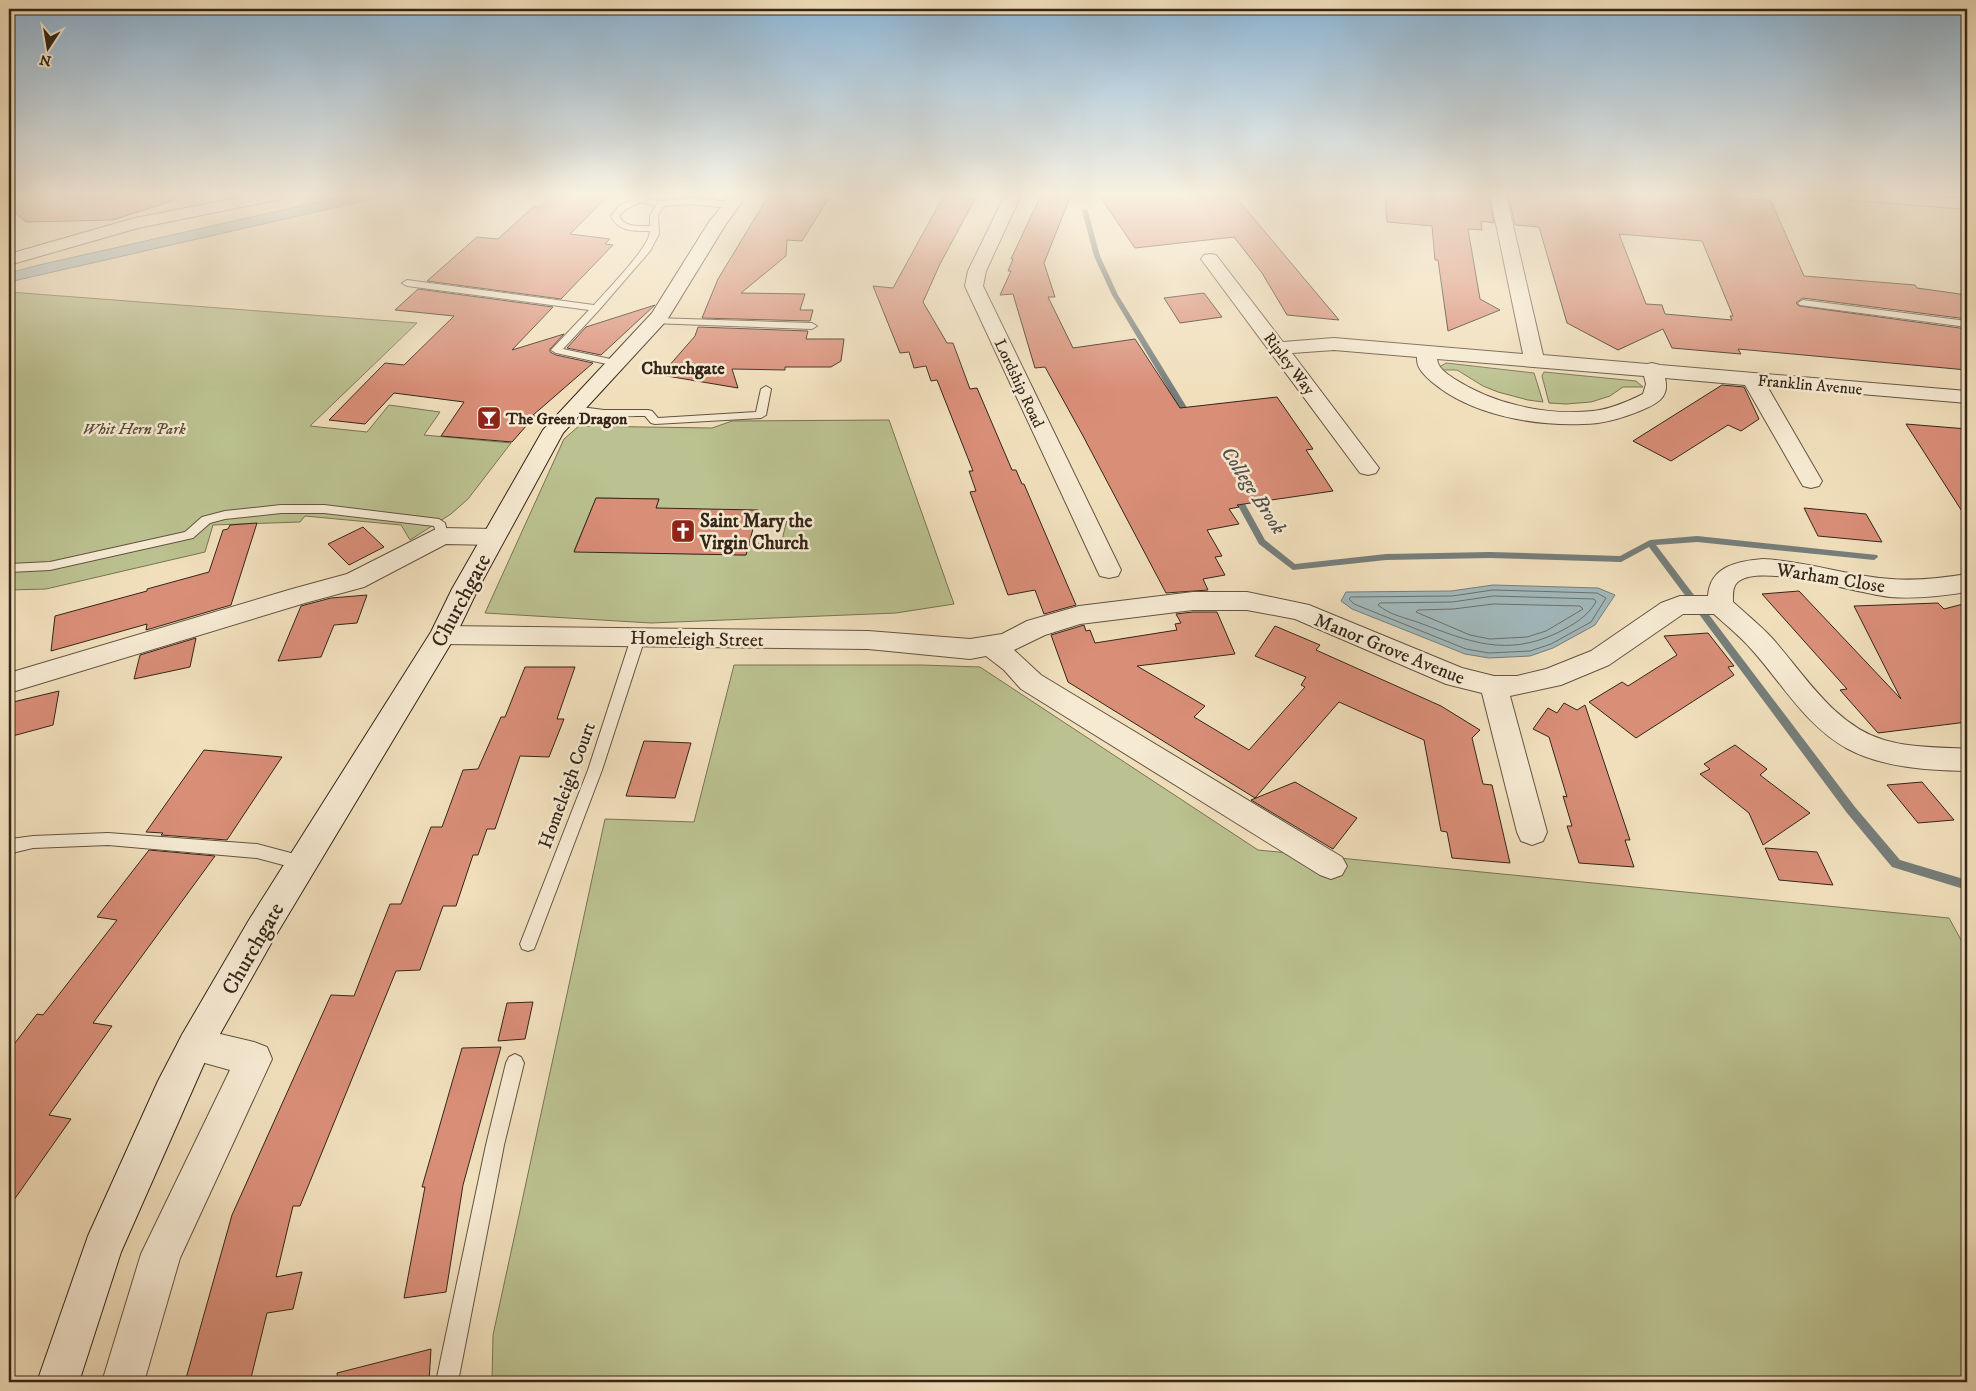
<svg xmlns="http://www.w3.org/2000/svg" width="1976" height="1391" font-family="'IM FELL DW Pica',serif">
<rect width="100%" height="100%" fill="#f1dfbc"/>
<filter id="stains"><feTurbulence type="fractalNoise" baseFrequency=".004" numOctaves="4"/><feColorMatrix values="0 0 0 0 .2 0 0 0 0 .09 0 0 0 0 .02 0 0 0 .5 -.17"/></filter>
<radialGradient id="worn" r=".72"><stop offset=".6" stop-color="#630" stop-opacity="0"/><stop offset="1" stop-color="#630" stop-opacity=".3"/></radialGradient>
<g fill="#bbc190" stroke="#787454" fill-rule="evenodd">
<polygon points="9,292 417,323 310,426 367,432 389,405 440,412 424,435 511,443 468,499 451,514 410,540 401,525 305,516 300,522 213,525 205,552 46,589 9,590"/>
<polygon points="1446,363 1534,373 1543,402 1528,400 1498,392 1483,386 1457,370 1439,370 1439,367"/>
<polygon points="1544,372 1626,380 1636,381 1643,387 1623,387 1610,396 1591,402 1566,404 1549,403 1542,376"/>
<path d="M889,420L954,604L896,613L651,623L485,613L564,439L579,426L712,428L732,421ZM596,498L659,499L656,508L755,519L787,520L781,544L750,543L746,555L574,551Z"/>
<polygon points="734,665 922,665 980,667 1258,850 1949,918 1967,951 1967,1382 492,1382 493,1335 605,819 694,822"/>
</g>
<g fill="#a2b9bd" stroke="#767e7b">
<polygon points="349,195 390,195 9,282 9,273 39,265"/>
<polygon points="1493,585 1598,588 1615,595 1595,625 1553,648 1530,656 1489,658 1465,654 1352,609 1341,601 1346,592 1451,591"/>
</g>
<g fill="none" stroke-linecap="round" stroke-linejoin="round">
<g stroke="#6b706a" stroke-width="1">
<polygon points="1493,590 1597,593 1606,598 1591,622 1551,644 1530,651 1489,653 1466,649 1354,604 1349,599 1351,597 1452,596"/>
<path d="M1494,596L1594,599L1596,602C1587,617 1573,625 1557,633C1506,657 1470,642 1420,623C1406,618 1390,615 1378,605L1380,603L1452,602Z"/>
<polygon points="1494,604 1580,606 1583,609 1546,631 1527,637 1490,639 1470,635 1416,612 1418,610 1453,609"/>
</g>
<g fill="#767e7b" fill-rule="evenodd">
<polygon points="1085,209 1088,211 1100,256 1118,295 1194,419 1193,421 1187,421 1186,419 1112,295 1094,256 1082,211"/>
<polygon points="1235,490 1239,493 1265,540 1295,564 1386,554 1490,552 1620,556 1650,540 1697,536 1877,555 1878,557 1874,560 1697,542 1656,545 1855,807 1900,860 1967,880 1967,890 1892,867 1847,813 1649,547 1621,562 1490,558 1386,560 1293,570 1259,544 1231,493"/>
</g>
</g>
<g fill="#d98e78" stroke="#342618" fill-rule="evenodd">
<polygon points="9,195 174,195 175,200 113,220 26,222 9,207"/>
<polygon points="552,195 609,195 570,234 610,239 605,244 613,245 561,299 427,281 477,237 498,239 534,206 539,207"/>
<polygon points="769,195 829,198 802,241 787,240 786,256 741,293 805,294 800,310 813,310 810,321 702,318 718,279"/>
<polygon points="944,195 975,199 940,264 923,302 947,343 953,343 970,389 977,388 1012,470 1016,470 1022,484 1024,484 1076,605 1044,614 1035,590 1008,595 970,492 976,491 969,471 973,471 937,380 931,381 926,366 914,368 909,352 900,353 873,286 893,288"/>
<polygon points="1041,195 1071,195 1044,263 1055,297 1048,297 1073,348 1135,339 1180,408 1277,397 1313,449 1306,450 1333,491 1237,505 1239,507 1229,509 1239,524 1207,530 1222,556 1215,557 1225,575 1203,579 1208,590 1166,593 1082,434 1045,367 1035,368 1013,294 1000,295 1011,271 1008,271 1013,259 1011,259"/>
<polygon points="1099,195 1177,195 1211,197 1211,195 1234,195 1339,320 1287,315 1262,273 1234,237 1135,248"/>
<polygon points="1385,195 1488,195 1494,223 1481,221 1482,230 1468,229 1480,299 1500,310 1448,331 1438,260 1435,260 1432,226 1387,222"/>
<path d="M1508,195H1709L1771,201L1804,276L1915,285L1917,288L1967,295V319L1803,298L1796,303L1799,306L1967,329V370L1738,349L1741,354L1672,348L1663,329L1618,350L1567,323L1539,227L1515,225ZM1619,234L1702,241L1733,316H1730L1732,320L1665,314L1662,305L1646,304Z"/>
<polygon points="418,289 553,307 512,350 564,334 550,349 550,352 556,355 593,363 532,416 535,416 512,442 441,436 464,402 394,393 365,424 329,420 385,363 404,365 454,316 395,310"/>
<polygon points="1204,293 1222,317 1180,323 1164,298"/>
<polygon points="655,305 601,355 567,348 586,327"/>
<polygon points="698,327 808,331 806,339 844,339 841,361 831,367 785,367 785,370 732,369 738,388 661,375 695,336"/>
<polygon points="1722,385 1744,387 1759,419 1741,431 1728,425 1671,461 1633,441"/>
<polygon points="1906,424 1967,429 1967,519"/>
<polygon points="596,498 659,499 656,508 758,510 746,555 574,552"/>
<polygon points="1804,508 1866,514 1882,542 1818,536"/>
<polygon points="257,523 231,605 146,630 147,624 51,651 55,616 147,591 147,589 209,572 223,530 228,529 230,525"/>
<polygon points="363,527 384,547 349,565 328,544"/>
<polygon points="1799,591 1901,699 1854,606 1938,603 1944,609 1967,603 1967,722 1878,733 1840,690 1847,689 1762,594"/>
<polygon points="367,595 357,623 334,625 321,657 278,661 301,606 331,598"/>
<polygon points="1193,612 1217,612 1235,654 1137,666 1205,706 1194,717 1249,750 1305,687 1301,685 1306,677 1255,656 1275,626 1320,645 1316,650 1441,706 1480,730 1472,738 1483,784 1492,785 1510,863 1452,858 1447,832 1441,831 1424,740 1339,702 1255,798 1068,682 1051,635 1084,625 1086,631 1090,630 1095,643 1177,630 1175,624 1181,623 1176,614"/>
<polygon points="1708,633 1734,666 1728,667 1734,675 1636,738 1589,702 1622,682 1628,686 1677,655 1664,636"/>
<polygon points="196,638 190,667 134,679 140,655"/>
<polygon points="525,667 575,667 557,719 564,719 549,757 520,756 495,829 487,829 478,855 473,855 456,906 443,906 420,970 396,971 300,1206 293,1206 276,1277 302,1272 293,1309 267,1313 250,1382 185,1382 232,1215 331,995 354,996 390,904 401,904 431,827 442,827 463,770 478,769 501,717 505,717"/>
<polygon points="59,691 53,725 9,737 9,703"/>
<polygon points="1564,703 1577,710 1585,705 1630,840 1625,840 1634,867 1579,863 1567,826 1572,826 1563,796 1567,797 1549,737 1533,729 1548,708 1557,713"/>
<polygon points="644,741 691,743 675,798 626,796"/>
<polygon points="1735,745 1767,769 1760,775 1810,813 1763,845 1749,813 1700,774 1710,769 1704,764"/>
<polygon points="204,750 282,757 227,840 161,835 163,833 146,832"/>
<polygon points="1295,782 1357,818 1333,849 1251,800"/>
<polygon points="1922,782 1954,820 1918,823 1887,785"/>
<polygon points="1765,848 1817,852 1833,885 1779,880"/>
<polygon points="149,850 215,856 93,1023 112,1026 49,1115 71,1119 9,1207 9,1051 37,1014 43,1015 117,920 97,917"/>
<polygon points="533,1002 525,1039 498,1041 507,1003"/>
<polygon points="501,1047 463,1185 446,1292 404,1298 425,1187 422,1187 462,1048"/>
<polygon points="431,1349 429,1382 338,1382 337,1373"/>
</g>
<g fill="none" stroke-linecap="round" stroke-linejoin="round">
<defs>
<g id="lane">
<path d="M629,195H639L648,200L661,201L690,198L730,202L734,205L730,208L690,204L664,206L658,215L659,234L650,251L599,310L563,349L620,361V365L616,366L556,353L551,350L589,310L407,286L402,283L407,280L594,305C606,291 650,247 650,231C635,231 618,232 611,216L620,205L634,199ZM641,202L656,206L650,215V226C639,226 625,228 619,216L626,209Z"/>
<polygon points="1803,300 1967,321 1967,327 1800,305 1798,303"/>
<polygon points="655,318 812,323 817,326 812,329 652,323 652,319"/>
<path d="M766,386L771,389L766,415L761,418L655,424L651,423L645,416C630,416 578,418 568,409L573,406L604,410H648L652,411L658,418L756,412L761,389Z"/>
<polygon points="281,505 324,505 439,519 445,523 448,536 446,539 438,539 434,526 324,513 281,513 225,519 210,523 193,538 50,570 9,572 9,564 50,562 185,532 202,517 225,511"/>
<polygon points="638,633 643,635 645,638 602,770 536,944 534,949 528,951 522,949 520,944 588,770 631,638 633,635"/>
<polygon points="108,833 257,844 302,856 308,858 310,863 308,868 302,870 257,858 108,845 33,848 16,852 9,855 9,840 11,839 33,836"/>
<polygon points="515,1054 521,1057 524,1063 504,1145 458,1382 436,1382 486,1145 506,1063 509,1057"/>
</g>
<g id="street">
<polygon points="252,195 284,195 282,199 276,200 138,228 9,265 9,254 135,218"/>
<polygon points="1005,195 1021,195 986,271 983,286 1121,570 1118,576 1109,578 1100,576 1097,570 965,286 968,271"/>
<path d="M1490,195H1506L1543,355L1647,364L1652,363L1660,365L1967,391V403L1767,386L1822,481L1819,486L1811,488L1803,486L1800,481L1745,385L1665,378C1670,397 1657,404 1642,410C1623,418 1603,424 1583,424C1533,426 1471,415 1432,382C1424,375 1416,368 1417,357L1334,350L1292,353L1379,468L1376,473L1368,475L1360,473L1201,259L1204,255L1210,254L1216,255L1283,342L1334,338L1523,354ZM1437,359L1644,376L1646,384L1643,394C1627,402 1611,409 1593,411C1546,416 1493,404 1453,378C1446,373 1438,368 1437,359Z"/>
<polygon points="1845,195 1913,195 1967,199 1967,209 1853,200 1847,199"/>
<polygon points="442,528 494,529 502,531 506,537 502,543 494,545 446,544 364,587 305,603 9,693 9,673 292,589 347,574 434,530"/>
<path d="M1763,559C1806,561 1848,576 1891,579C1917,581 1942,578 1967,574V592C1942,596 1916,599 1890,597C1859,594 1763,563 1739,581C1732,586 1733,595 1733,602C1746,614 1760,625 1772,638C1805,675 1834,725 1884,740C1910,748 1940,747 1967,749V771C1927,770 1884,768 1848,749C1807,727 1783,685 1753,651C1741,637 1727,626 1714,614H1683L1609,665L1561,685L1510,696L1547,832L1543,841L1532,845L1521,841L1517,832L1482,693L1446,684L1295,619L1247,610H1193L1080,624L1045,635L1014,650L1041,675L1342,857L1347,866L1342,875L1331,879L1320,875L1021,689L1004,670L986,656L970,659L868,649L443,644L434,642L430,635L434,628L443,626L868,631L970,639L1002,634L1027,621L1079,606L1193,592H1247L1309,605L1462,668L1494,676H1517L1546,669L1591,651L1661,603L1680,596H1708C1710,566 1738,561 1763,559Z"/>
<polygon points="195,1028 254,1042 267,1047 272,1059 180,1258 144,1382 102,1382 141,1254 230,1070 183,1057 177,1045 183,1033"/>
</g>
<polygon id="secondary" points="731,195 747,195 726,224 667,320 563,433 478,589 456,635 273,940 207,1057 121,1252 79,1382 37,1382 88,1236 158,1081 183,1033 249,920 431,632 452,589 543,430 652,313 709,222"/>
</defs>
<use href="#lane" stroke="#635441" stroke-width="2"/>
<use href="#street" stroke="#635441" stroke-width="2"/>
<use href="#secondary" stroke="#342618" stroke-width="2"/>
<use href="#lane" fill="#f6ead3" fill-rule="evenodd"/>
<use href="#street" fill="#f6ead3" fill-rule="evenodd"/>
<use href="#secondary" fill="#f6ead3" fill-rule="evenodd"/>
</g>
<linearGradient id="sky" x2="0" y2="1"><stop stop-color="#8cb6d7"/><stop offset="0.5" stop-color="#f9f1e1"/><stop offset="1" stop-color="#f9f1e1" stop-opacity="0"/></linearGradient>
<rect width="1976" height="389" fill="url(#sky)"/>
<defs>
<symbol id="bar-square" viewBox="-11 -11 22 22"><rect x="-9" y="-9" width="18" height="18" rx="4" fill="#8f2418" stroke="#f6ead3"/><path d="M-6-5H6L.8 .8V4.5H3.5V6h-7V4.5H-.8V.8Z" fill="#fff"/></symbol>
<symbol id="church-square" viewBox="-11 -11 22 22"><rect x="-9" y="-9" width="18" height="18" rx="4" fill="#8f2418" stroke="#f6ead3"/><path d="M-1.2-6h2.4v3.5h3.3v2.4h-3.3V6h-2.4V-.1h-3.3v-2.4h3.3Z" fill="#fff"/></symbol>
</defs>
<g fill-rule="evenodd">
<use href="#bar-square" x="475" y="404" width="28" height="28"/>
<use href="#church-square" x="669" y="517" width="28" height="28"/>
</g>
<g text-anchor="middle" stroke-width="5" stroke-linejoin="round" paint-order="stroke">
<g font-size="16" fill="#342618" stroke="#f6ead3">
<text transform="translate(1290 363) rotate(53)" y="6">Ripley Way</text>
<text transform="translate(1020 383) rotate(65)" y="6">Lordship Road</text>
<text transform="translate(1810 384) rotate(5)" y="6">Franklin Avenue</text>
</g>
<g font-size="16" font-weight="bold" fill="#342618" stroke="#f6ead3" text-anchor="start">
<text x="506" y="424">The Green Dragon</text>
</g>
<g font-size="16" font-style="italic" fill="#564d36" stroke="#f6ead3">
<text x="134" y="434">Whit Hern Park</text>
</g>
<g font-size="18" font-weight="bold" fill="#342618" stroke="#f6ead3">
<text x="683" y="374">Churchgate</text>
</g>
<g font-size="19" font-weight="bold" fill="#342618" stroke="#f6ead3" text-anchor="start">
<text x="700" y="527">Saint Mary the<tspan x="700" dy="22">Virgin Church</tspan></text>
</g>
<g font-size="19" fill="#342618" stroke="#f6ead3">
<text transform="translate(1831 577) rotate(9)" y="7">Warham Close</text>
<text transform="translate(697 638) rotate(1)" y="7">Homeleigh Street</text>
<text transform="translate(1390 648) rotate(22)" y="7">Manor Grove Avenue</text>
<text transform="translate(566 785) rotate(-70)" y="7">Homeleigh Court</text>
</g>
<g font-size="20" font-style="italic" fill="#55524a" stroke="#f6ead3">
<text transform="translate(1254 490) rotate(57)" y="7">College Brook</text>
</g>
<g font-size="22" fill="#342618" stroke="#f6ead3">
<text transform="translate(460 600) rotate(-62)" y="8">Churchgate</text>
<text transform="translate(252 948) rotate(-60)" y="8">Churchgate</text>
</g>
</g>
<rect width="1976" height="1391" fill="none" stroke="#f1dfbc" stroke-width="30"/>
<rect x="10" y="10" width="1956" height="1371" fill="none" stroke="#342618" stroke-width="2.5"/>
<rect x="15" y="15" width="1946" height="1361" fill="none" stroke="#342618"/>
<g transform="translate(48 48) rotate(192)" stroke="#f6ead3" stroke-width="4" paint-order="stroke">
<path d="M0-4L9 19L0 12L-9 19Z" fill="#342618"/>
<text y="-8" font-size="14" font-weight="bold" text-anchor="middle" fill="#342618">N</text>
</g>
<rect width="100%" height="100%" filter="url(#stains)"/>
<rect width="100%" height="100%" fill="url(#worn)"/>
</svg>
